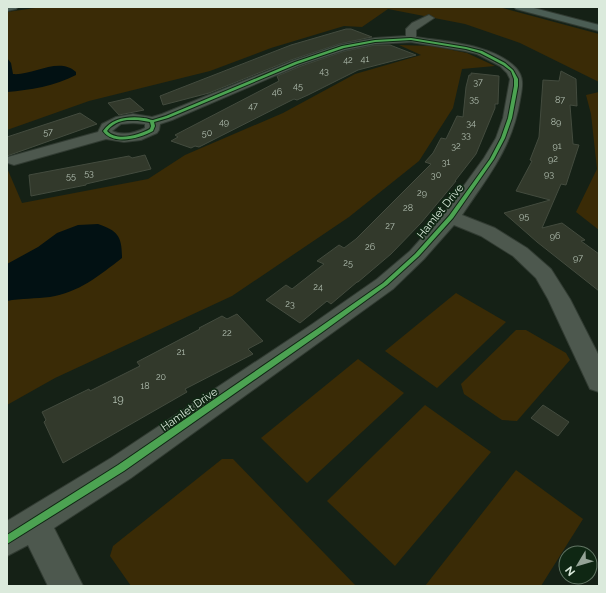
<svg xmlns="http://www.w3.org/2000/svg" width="606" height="593" font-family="Raleway,sans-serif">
<rect width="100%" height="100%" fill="#152116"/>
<g fill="#3a2b06">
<polygon points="42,7 499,7 599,34 599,82 520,43 465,24 388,9 362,27 344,26 271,48 210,71 89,101 7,130 7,12"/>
<polygon points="399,45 432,46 467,53 495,66 462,69 453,108 419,161 349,217 232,296 55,378 7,405 7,168 22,203 148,179 185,155 283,113 355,74 421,55"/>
<polygon points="599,92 599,230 576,212 597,169 591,114 586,95"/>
<polygon points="456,293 506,322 437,388 385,351"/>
<polygon points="516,330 526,330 566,353 570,360 517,421 502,420 464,394 461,384"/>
<polygon points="358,359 404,393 307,483 261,438"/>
<polygon points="425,405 491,452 395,566 327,501"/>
<polygon points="222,459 233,459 356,586 131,586 110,556 113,546"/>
<polygon points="516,470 583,519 541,586 425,586"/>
</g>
<g fill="#021113">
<path d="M7,58L11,63L13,74C32,76 59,56 76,72V75C55,86 30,90 7,92Z"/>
<path d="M98,224C118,231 122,236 122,258C100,275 78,293 50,297C36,299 21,298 7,301V264L38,247L57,233L78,225Z"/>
</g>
<g fill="#32392b" stroke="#434b3e">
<polygon points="346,29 351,29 372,37 339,44 291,60 209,93 163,105 160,96 291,45"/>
<polygon points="375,45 390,45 416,55 358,70 308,95 297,100 294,99 199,147 195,146 191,148 171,141 178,137 175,135 279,81 277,76 301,66 345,51"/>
<polygon points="561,71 576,79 577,106 570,105 573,144 579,145 566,185 561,184 542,228 562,223 585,240 581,241 599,254 599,291 537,242 504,213 550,200 516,191 532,161 530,160 539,137 543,80 559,81"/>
<polygon points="471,73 499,76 498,104 495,104 495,108 476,154 455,181 456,181 421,223 391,254 358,282 357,282 331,304 327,301 300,323 266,300 286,285 292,289 324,264 317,261 339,245 344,248 356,239 431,164 425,162 433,153 441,138 446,139 457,116 463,117 466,87 469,75 471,75"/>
<polygon points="130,98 144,110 119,115 108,103"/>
<polygon points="80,113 97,124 7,156 7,137"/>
<polygon points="145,155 151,169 86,184 86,185 31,196 29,175 129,156 132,158"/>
<polygon points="237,314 263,341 248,349 253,354 185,389 187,392 63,463 44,422 46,420 42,412 89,389 90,391 140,366 137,362 200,329 199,328 222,316 227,319"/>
<polygon points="543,405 569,422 558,436 531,418"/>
</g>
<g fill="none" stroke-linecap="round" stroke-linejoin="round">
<defs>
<path id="minor" d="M429,15L434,18L416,30V37C447,42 493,44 516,68C525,78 522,88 520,100C512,148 489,175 462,215L495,228L527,248L551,269L570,299L599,356V392L590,389L548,299L536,278L513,256L481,236L454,225L424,259L393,289L131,478L54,528L83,586H48L28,545L7,556V521L111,458L311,325L377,279L410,251L444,213L484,158L496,138L503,118L510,79L507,73L500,66L477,54L465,51L411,42L375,44L345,50L300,65L172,120L160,124L159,130L157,133L141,140L124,142L106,139L14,165L8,163L7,159L8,157L98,132L102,124L116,117L133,114L152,117L162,114L292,61L339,45L375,38L406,36V29L412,23ZM133,123L145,124V128C135,133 123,136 112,131L121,124Z"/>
<g id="major">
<polygon points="7,7 18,7 16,9 7,11"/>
<polygon points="514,7 530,7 599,25 599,31 516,9"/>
</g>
</defs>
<use href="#minor" stroke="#313b32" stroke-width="2"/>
<use href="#major" stroke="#313b32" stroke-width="2"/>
<use href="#minor" fill="#4d584e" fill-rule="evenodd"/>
<use href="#major" fill="#4b5d54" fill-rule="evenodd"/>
<defs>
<path id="cycleway" d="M411,38L466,47L482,51L505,63L513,70L518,79V86L512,118L505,138L494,159L453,218L419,256L387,285L321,333L124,471L7,544V535L118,465L317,329L383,283L415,254L449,216L490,159L501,138L508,118L514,86V79L511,71L503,65L480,53L466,49L411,40L375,42L344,48L297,64L168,118L154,122L155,126L153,131C141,138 113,146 103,131C112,118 129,116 144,118C147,118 150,120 153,120C157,119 162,117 166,116L295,62L342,46L375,40ZM127,120H138L150,122L151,126L150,129C139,135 117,142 107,131C112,124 119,121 127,120Z"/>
</defs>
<use href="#cycleway" stroke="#0f2713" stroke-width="2"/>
<use href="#cycleway" fill="#4ca352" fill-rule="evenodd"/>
</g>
<g text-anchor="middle" stroke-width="3.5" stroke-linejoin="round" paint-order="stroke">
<g font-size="9" fill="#b1beb0">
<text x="365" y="62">41</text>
<text x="348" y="63">42</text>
<text x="324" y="74">43</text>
<text x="478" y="85">37</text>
<text x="298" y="89">45</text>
<text x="277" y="95">46</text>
<text x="474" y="102">35</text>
<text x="560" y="103">87</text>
<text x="253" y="109">47</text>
<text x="224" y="125">49</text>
<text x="556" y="125">89</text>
<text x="471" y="126">34</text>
<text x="48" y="135">57</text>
<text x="207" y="136">50</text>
<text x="466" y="138">33</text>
<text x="456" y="149">32</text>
<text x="557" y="149">91</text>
<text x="553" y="162">92</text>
<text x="446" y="165">31</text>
<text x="89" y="176">53</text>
<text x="549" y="177">93</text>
<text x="436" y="178">30</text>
<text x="71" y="179">55</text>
<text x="422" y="196">29</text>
<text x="408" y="211">28</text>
<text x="524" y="219">95</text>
<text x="390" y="229">27</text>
<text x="555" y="239">96</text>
<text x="370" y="250">26</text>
<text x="578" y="261">97</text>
<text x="348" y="266">25</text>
<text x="318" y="290">24</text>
<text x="290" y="307">23</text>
<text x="227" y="336">22</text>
<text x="181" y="355">21</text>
<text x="161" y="380">20</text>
<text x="145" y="389">18</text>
</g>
<g font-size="11" fill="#dbeadc" stroke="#0f2713">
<text transform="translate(440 211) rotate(-51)" y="4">Hamlet Drive</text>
<text transform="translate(189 409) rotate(-35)" y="4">Hamlet Drive</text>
</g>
<g font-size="11" fill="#b1beb0">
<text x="118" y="403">19</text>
</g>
</g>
<rect width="606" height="593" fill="none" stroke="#dbeadc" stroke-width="16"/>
<g transform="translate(578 565) rotate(232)"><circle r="19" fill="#0f2713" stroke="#617563"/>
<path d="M0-3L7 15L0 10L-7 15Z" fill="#96a497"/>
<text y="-6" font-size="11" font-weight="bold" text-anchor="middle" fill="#dbeadc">N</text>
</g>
</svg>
